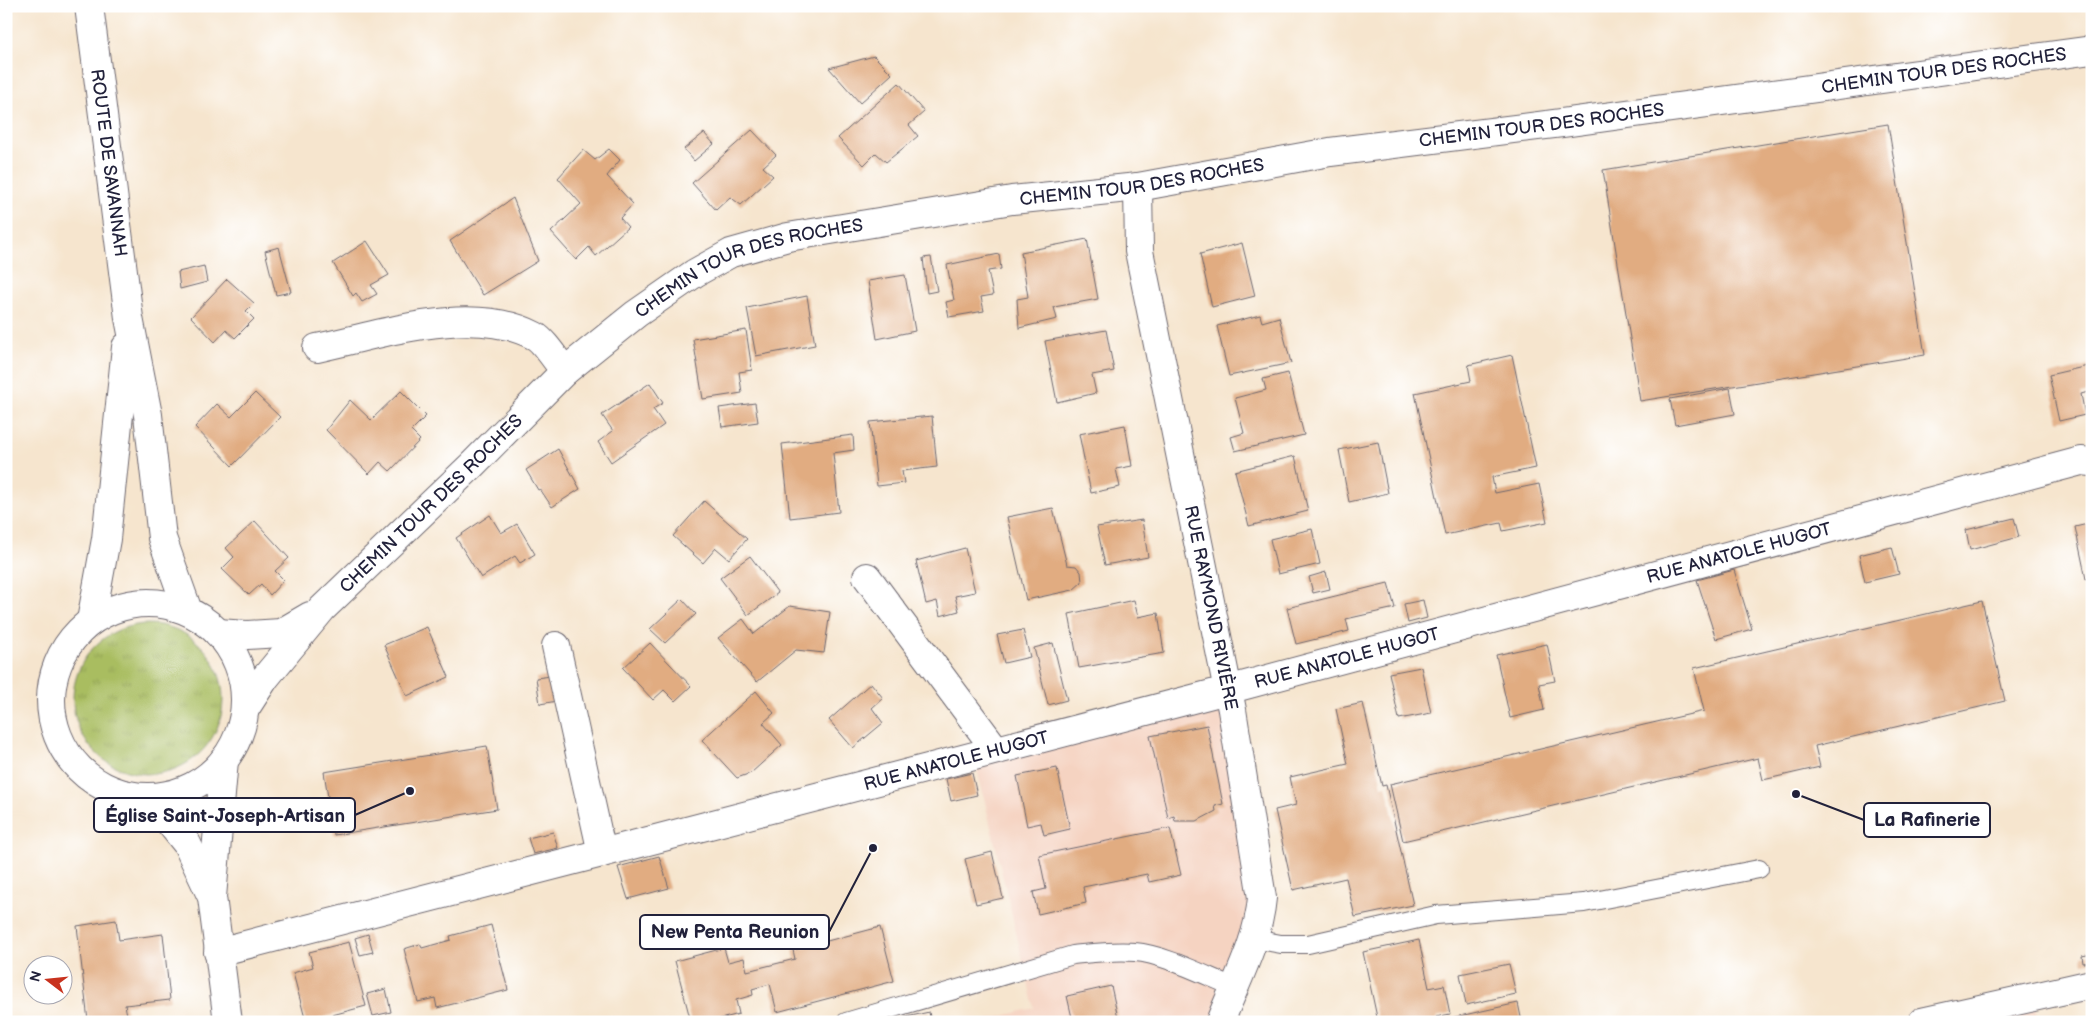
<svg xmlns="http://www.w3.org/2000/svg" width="2098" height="1028" font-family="'Balsamiq Sans',sans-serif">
<defs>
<pattern id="grass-tufts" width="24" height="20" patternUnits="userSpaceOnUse" patternTransform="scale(1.25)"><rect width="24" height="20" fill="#a9bd61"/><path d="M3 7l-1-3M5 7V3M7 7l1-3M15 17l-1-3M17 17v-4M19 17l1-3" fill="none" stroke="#91a255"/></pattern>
</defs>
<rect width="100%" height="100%" fill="#fff"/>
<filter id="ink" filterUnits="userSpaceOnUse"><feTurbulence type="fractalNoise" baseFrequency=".02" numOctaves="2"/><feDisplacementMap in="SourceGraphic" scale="10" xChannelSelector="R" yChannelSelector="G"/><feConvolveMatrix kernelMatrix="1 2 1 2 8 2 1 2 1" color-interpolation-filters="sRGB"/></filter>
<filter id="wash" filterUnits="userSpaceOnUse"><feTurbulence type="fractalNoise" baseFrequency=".0096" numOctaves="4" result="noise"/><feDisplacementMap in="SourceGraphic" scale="20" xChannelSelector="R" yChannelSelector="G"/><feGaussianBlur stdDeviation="1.12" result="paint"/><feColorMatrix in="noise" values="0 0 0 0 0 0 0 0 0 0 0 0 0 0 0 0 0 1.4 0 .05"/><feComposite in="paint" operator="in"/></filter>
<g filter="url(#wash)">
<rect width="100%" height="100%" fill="#f6e5ce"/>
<g fill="#f5d3c1">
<polygon points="1227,690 1262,898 1220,1022 980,1022 1034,1008 974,756"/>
<polygon points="2034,997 2039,1022 1923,1022"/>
</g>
<circle fill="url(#grass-tufts)" stroke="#66704e" cx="148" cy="699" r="75"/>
<g id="blocks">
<g fill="#e1ac81">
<polygon points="874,56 892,74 860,103 829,68"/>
<polygon points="899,83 924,112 909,125 918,136 886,162 876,153 864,165 838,138"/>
<polygon points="1888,124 1925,355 1640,401 1603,170"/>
<polygon points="752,130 776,155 763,167 773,176 741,205 730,197 716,210 692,183"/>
<polygon points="704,133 714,144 694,161 684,149"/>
<polygon points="609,149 620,160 607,176 633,204 620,218 628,227 596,256 589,247 576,260 551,232 581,204 558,178 583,150 595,160"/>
<polygon points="513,198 538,261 483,295 450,241"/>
<polygon points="1087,239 1098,299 1054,307 1057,319 1019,328 1017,299 1028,297 1021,252"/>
<polygon points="367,241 389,275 371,285 377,294 362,302 356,293 353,296 333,263"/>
<polygon points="1242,243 1255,296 1212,307 1200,254"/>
<polygon points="279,247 291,292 276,295 265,251"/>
<polygon points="999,254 1001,269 988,271 993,295 981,297 984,311 949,317 946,302 954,300 947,265"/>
<polygon points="931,257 937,291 927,293 923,258"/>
<polygon points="204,266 207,282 180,289 178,272"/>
<polygon points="905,275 915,331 877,339 868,281"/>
<polygon points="227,279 254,303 246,311 254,319 235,338 226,330 215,342 191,317"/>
<polygon points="807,296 815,345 756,356 747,308"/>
<polygon points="1260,315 1262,322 1279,317 1291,363 1229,376 1217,326"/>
<polygon points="746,330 752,370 739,372 742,393 703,399 693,339"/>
<polygon points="1106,330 1114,371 1092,375 1096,393 1057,402 1045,341"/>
<polygon points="1512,355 1536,468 1492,477 1495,493 1539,484 1547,522 1503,531 1501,523 1445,535 1415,393 1471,381 1468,365"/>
<polygon points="2092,365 2092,391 2081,394 2085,415 2059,421 2049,375"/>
<polygon points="1288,373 1304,435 1235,451 1231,437 1244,433 1235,398 1266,390 1263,379"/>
<polygon points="650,383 663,403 653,409 664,425 611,462 598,442 613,431 602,415"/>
<polygon points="1730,388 1735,414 1675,425 1670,399"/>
<polygon points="401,391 426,416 411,431 420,440 390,471 380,462 369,474 326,430 350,400 371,420"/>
<polygon points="255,393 280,417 232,466 195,427 217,404 231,417"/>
<polygon points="755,403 758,422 722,427 719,408"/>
<polygon points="932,416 937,467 902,471 904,483 877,486 870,422"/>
<polygon points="1125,425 1132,466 1116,469 1120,487 1091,493 1079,434"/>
<polygon points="853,435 854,450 833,453 839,512 790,518 782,444"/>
<polygon points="1378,442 1388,493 1349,502 1339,450"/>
<polygon points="558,449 580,489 552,507 540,489 538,490 526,470"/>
<polygon points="1295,456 1308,511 1249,526 1235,471"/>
<polygon points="704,501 747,539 729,559 716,548 703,563 673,536"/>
<polygon points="1053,508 1067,565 1076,566 1081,572 1082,582 1073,590 1026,600 1007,517"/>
<polygon points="490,515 501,533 517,524 535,554 520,563 515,556 481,578 456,538"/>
<polygon points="2014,518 2019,537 1970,550 1966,530"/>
<polygon points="1142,520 1148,557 1105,565 1097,527"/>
<polygon points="255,521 289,558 275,571 284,580 270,595 261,584 249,595 222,569 234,557 226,548"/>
<polygon points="2092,523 2092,577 2086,579 2075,527"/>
<polygon points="1312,529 1320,564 1278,574 1270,539"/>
<polygon points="1892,547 1899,574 1865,582 1859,555"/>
<polygon points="965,548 975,592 955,596 959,611 940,616 937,601 926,604 916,561"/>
<polygon points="750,556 778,593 748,615 720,578"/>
<polygon points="1734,570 1752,629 1716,639 1697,580"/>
<polygon points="1326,572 1330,589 1313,593 1309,577"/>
<polygon points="1388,583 1395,608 1346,619 1349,631 1296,644 1287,608"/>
<polygon points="682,599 696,614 665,643 650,629"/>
<polygon points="1134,600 1138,617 1158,613 1164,653 1079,668 1069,614"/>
<polygon points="1423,600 1427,618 1408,623 1404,604"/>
<polygon points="1982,601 2005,701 1815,746 1820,767 1763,780 1758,758 1403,841 1390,784 1704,711 1694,668"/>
<polygon points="790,606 830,612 824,653 796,650 757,682 718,638 743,619 754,634"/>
<polygon points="427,627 449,677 407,696 384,645"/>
<polygon points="1023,630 1030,657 1004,663 997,635"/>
<polygon points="650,643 691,686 675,701 664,690 653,700 623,668"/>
<polygon points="1053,643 1067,700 1048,705 1034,648"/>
<polygon points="1547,644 1555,681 1539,684 1544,710 1510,718 1496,655"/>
<polygon points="1421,667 1431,713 1399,719 1389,673"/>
<polygon points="551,676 557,701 540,704 536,678"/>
<polygon points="871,683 883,698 872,708 883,723 853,748 829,720"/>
<polygon points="756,691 774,713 763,723 782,745 751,773 737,778 702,740"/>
<polygon points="1363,703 1382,786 1386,785 1413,905 1355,917 1346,878 1293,890 1275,810 1296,805 1290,777 1348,764 1336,709"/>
<polygon points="1207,725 1223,804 1215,806 1216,811 1197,821 1175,821 1174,816 1168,818 1150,736"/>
<polygon points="487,746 497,809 334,835 324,772"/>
<polygon points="1057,768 1070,829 1044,835 1041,823 1027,826 1017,776"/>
<polygon points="972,773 977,795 951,801 946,779"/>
<polygon points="1170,828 1181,875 1149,882 1147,874 1083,887 1086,903 1038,914 1033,892 1046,889 1039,855"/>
<polygon points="553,832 558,848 533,854 528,838"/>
<polygon points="992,852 1003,898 976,904 965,859"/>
<polygon points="659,856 669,888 628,899 618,867"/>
<polygon points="116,920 119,940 163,934 170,1000 125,1005 127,1015 88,1021 77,926"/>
<polygon points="491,925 508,990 437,1008 435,998 418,1002 404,949 420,944 422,948 451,940 450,936"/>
<polygon points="880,927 894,981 777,1012 770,984 752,989 753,995 736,1000 739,1014 709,1022 691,1022 675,961 724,948 728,962 744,958 747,971 795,959 793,950"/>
<polygon points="368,934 373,952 360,955 355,938"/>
<polygon points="1419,940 1429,988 1444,985 1450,1014 1436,1017 1437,1021 1518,1003 1522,1022 1378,1022 1363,952"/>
<polygon points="349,942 366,1006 306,1022 293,973 313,967 309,952"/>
<polygon points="2092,954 2092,962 2083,963 2082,956"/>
<polygon points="1509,964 1516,994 1466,1005 1460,974"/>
<polygon points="1111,986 1119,1022 1073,1022 1067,996"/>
<polygon points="386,989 391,1012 373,1016 367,994"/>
<polygon points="929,1012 931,1022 902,1022 902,1018"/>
</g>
</g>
</g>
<g filter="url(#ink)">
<use href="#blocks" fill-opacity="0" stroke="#6c666e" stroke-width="1"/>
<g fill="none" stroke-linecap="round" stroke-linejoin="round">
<defs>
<g id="service">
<polyline points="1254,939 1281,944 1308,944 1436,915 1584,903 1759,869"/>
<path d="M846,1022L1073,955C1093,953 1114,950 1135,952C1163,954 1206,976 1234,987"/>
</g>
<polyline id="pedestrian" points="218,952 602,853"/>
<g id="minor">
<path d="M317,348C383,334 472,303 535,336C544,341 557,362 565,371"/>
<polyline points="867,577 996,750"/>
<path id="s1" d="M556,646L602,853L1227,690L2081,461L2092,462"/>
<polyline points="1922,1022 2092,984"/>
</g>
<g id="tertiary">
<path id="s2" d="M1138,187L1139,251L1232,710L1262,898C1258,942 1236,981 1220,1022"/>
<polyline points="218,633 247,635 281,633 310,616"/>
<path id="s3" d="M245,709L265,678L322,609L471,466L565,371L636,314L695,273L731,253L788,237L1012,200L1138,187L1330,152L1562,123L2092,50"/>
</g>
<g id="primary">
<path id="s4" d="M89,6L129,318L148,415L162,538L188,611"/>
<circle cx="148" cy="700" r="97"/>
<polyline points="91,621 106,539 126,347"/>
<polyline points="224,760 212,897 228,1022"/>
<polyline points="150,798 187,844 210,893"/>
</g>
</defs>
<use href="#service" stroke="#6c666e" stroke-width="20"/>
<use href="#pedestrian" stroke="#6c666e" stroke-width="30"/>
<use href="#minor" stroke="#6c666e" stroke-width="30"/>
<use href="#tertiary" stroke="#6c666e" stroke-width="30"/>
<use href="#primary" stroke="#6c666e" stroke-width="30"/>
<use href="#service" stroke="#fff" stroke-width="18"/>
<use href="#pedestrian" stroke="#fff" stroke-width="28"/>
<use href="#minor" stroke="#fff" stroke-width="28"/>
<use href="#tertiary" stroke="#fff" stroke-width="28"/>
<use href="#primary" stroke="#fff" stroke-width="28"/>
</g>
</g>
<g text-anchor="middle" stroke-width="4" stroke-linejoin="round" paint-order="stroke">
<g font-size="18" fill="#22223b" stroke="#fff">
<text dy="6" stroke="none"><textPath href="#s3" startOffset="1898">CHEMIN TOUR DES ROCHES</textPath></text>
<text dy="6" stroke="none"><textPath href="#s3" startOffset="1492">CHEMIN TOUR DES ROCHES</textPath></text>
<text dy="6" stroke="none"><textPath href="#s4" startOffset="158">ROUTE DE SAVANNAH</textPath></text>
<text dy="6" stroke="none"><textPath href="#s3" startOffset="1088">CHEMIN TOUR DES ROCHES</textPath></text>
<text dy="6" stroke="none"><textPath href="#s3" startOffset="682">CHEMIN TOUR DES ROCHES</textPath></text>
<text dy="6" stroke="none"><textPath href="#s3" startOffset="278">CHEMIN TOUR DES ROCHES</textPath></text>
<text dy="6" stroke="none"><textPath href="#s1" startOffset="1388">RUE ANATOLE HUGOT</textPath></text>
<text dy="6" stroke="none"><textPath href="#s2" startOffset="428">RUE RAYMOND RIVIÈRE</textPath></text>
<text dy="6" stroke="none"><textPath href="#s1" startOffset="982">RUE ANATOLE HUGOT</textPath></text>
<text dy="6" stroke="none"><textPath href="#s1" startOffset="578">RUE ANATOLE HUGOT</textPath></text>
</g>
</g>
<path fill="none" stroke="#22223b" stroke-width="2" d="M410 791L355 815M1796 794L1864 820M873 848L829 932"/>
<g fill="#22223b" stroke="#fff" stroke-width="2">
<circle cx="410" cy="791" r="5"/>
<circle cx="1796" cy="794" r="5"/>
<circle cx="873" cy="848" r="5"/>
</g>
<g fill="#fff" stroke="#22223b" stroke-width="2">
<rect x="94" y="798" width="261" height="34" rx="5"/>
<rect x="1864" y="803" width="126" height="34" rx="5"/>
<rect x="640" y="915" width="189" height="34" rx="5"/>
</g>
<g font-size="19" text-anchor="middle" font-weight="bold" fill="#22223b">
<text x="225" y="822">Église Saint-Joseph-Artisan</text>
<text x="1927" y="826">La Rafinerie</text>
<text x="735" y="938">New Penta Reunion</text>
</g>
<rect width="2098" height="1028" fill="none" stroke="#fff" stroke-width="25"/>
<g transform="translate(48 980) rotate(286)"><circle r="24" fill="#ffffff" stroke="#a7a7b1"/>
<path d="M0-4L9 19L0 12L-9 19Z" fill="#c8321e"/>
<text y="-8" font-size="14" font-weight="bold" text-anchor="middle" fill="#22223b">N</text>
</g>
</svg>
